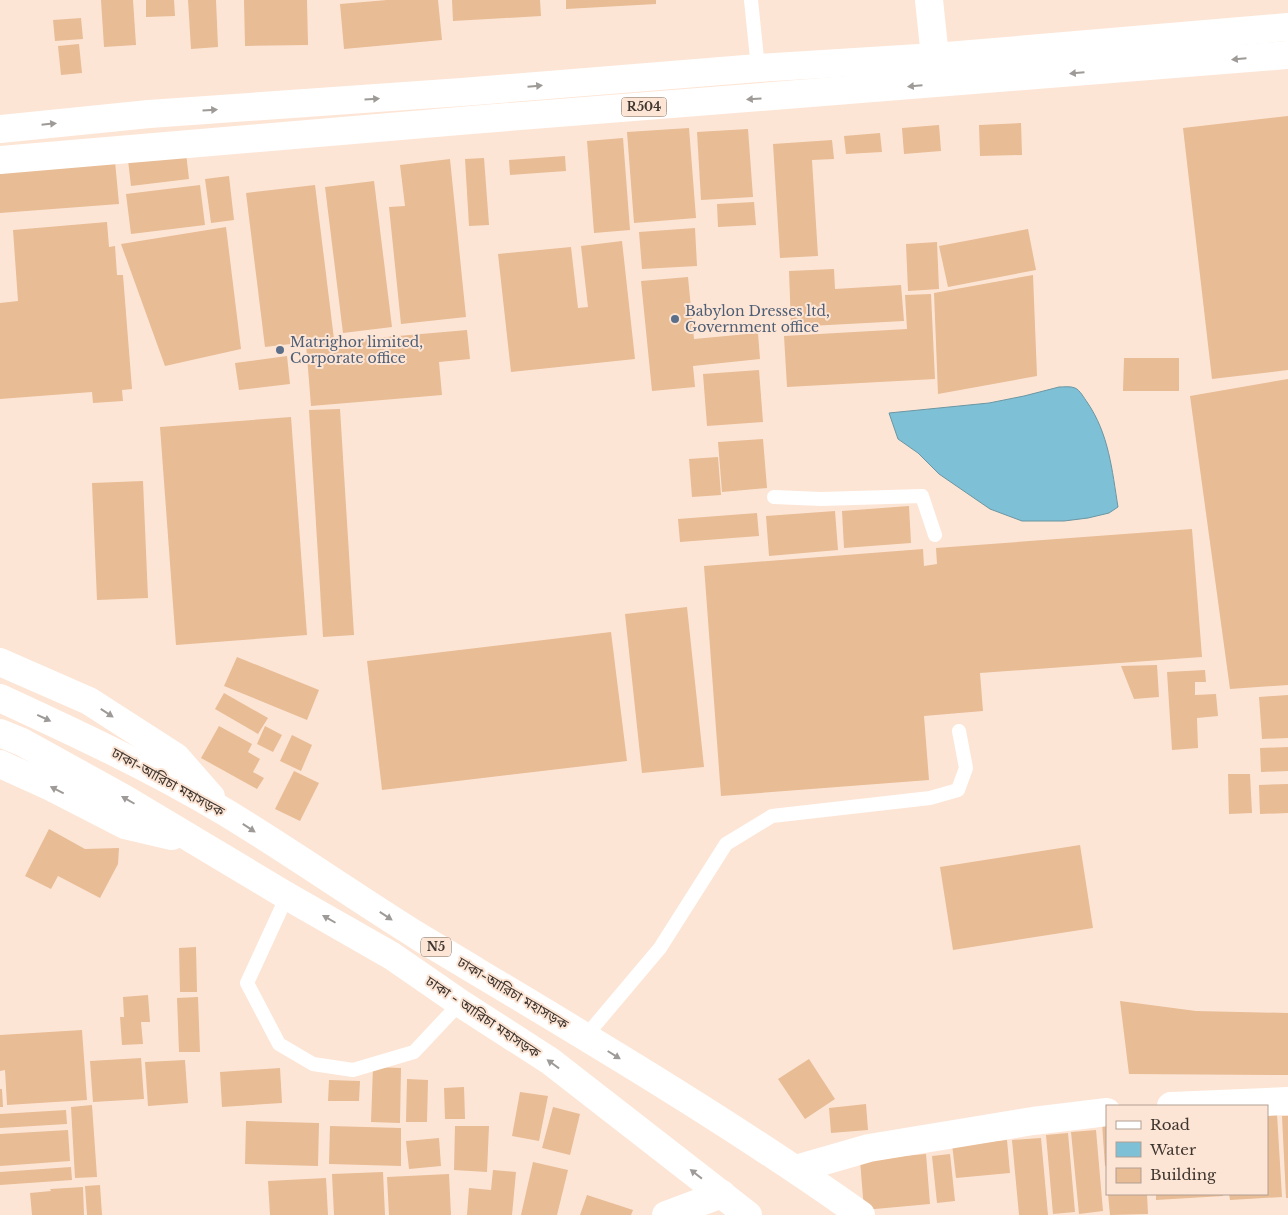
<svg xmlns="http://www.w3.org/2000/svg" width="1288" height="1215" font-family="'Libre Baskerville','Noto Sans Bengali',serif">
<rect width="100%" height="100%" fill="#fde5d5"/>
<path fill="#7ec0d5" stroke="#6b96a3" d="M1059,387C1063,387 1071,386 1075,388C1080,390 1084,398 1087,402C1109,434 1112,470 1118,507L1109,513L1088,518L1064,521H1022L990,509L939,474L918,453L898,439L889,413L989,403L1024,396Z"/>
<g fill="#e8bc95">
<polygon points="101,0 133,0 136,45 104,47"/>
<polygon points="146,0 174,0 175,16 146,17"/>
<polygon points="188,0 216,0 218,47 191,49"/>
<polygon points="244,0 307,0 308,45 245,46"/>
<polygon points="387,0 438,0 442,40 344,49 340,4"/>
<polygon points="452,0 540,0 541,16 453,21"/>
<polygon points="566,0 656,0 656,4 566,9"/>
<polygon points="81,18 83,39 55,41 53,20"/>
<polygon points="79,44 82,73 61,75 58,46"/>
<polygon points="1288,116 1288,370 1212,379 1183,128"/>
<polygon points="1021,123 1022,155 980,156 979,125"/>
<polygon points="939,125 941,151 904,154 902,128"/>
<polygon points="689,128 696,218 634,223 627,132"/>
<polygon points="748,129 753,197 701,200 697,132"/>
<polygon points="880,133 882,152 846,154 844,136"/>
<polygon points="623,138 630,230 594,233 587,141"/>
<polygon points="832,140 834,159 812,160 818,256 780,258 773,144"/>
<polygon points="186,153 189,179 131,186 128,160"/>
<polygon points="565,156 566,171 510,175 509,160"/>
<polygon points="484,158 489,225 469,226 465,159"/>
<polygon points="450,159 466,317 401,324 389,207 405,206 400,165"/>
<polygon points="115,161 119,204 0,213 0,170"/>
<polygon points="229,176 234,220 211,223 205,179"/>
<polygon points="374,181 392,327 343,333 325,187"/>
<polygon points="200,185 205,225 131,234 126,194"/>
<polygon points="315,185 334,339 265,347 246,193"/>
<polygon points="754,202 756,225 718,227 717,204"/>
<polygon points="107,222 109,247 115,246 117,275 123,275 132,389 122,390 123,401 93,403 92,392 0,399 0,303 18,301 13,230"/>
<polygon points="226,227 241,349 165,366 121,244"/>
<polygon points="695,228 697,266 642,269 639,232"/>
<polygon points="1028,229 1036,270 948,287 939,246"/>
<polygon points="622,241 635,359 511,372 498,254 571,247 578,308 588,307 581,246"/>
<polygon points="937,242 939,289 908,291 906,244"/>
<polygon points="834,269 835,289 901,285 904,321 791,327 789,271"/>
<polygon points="1033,275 1037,376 938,394 934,293"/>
<polygon points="688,277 694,339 758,333 760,359 693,366 695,387 652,391 641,281"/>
<polygon points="931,294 935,379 787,387 784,336 907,329 905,295"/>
<polygon points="467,330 470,359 439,362 442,395 311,406 306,344"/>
<polygon points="287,356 290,384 239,390 235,363"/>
<polygon points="1124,358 1179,358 1179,391 1123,391"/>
<polygon points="759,370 763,422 707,426 703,374"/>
<polygon points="1288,379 1288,685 1230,689 1190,396"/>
<polygon points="340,409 354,635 323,637 309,410"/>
<polygon points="291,417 307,635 176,645 160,427"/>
<polygon points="763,439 767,488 722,492 718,442"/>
<polygon points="718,457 721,495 692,497 689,459"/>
<polygon points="143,481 148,598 97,600 92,483"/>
<polygon points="909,506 911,543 844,548 842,511"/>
<polygon points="835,511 838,550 769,556 766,516"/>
<polygon points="757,513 759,536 680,542 678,519"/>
<polygon points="1192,529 1202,657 980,673 983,711 924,716 929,780 721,796 704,566 923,549 924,566 937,564 936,548"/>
<polygon points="687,607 704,767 642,773 625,614"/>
<polygon points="611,632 627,761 382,790 367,661"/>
<polygon points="237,657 319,690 307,720 224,686"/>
<polygon points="1157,665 1159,697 1134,699 1121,666"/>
<polygon points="1205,670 1206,682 1195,682 1195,695 1216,694 1218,716 1197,718 1198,748 1172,750 1167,672"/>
<polygon points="224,693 268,718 258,734 215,709"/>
<polygon points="1288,695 1288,738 1262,739 1259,697"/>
<polygon points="219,726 252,744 248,752 260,759 253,772 264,778 257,789 201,758"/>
<polygon points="265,726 282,735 273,752 257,744"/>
<polygon points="292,735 312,745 301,771 280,761"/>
<polygon points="1288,747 1288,771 1261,772 1260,748"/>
<polygon points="294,771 319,783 300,821 275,809"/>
<polygon points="1228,774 1250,774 1252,813 1229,814"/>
<polygon points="1288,784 1288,813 1260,814 1259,785"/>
<polygon points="49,829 85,849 119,848 118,864 100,898 58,876 51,889 25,876"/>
<polygon points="1080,845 1093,928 953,950 940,867"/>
<polygon points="196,947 197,992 180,992 179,948"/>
<polygon points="148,995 150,1022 141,1022 143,1044 122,1045 120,1017 124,1017 123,997"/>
<polygon points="198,997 200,1052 179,1052 177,998"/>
<polygon points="1120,1001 1196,1011 1288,1013 1288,1075 1129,1074"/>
<polygon points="82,1030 87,1100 7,1105 5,1070 0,1071 0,1035"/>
<polygon points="141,1058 144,1099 93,1102 90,1061"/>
<polygon points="809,1059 835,1099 805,1119 778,1079"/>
<polygon points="185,1060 188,1103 148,1106 145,1062"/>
<polygon points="373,1067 401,1068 400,1123 371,1122"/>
<polygon points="280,1068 282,1103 222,1107 220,1072"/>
<polygon points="407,1079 428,1080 427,1122 406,1122"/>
<polygon points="329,1080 360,1081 359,1101 328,1101"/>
<polygon points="464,1087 465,1119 445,1119 444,1088"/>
<polygon points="0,1089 2,1089 3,1107 0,1107"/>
<polygon points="520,1092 548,1096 539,1141 512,1136"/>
<polygon points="866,1104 868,1130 831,1133 829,1108"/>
<polygon points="92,1105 97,1177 75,1178 71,1107"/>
<polygon points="553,1107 580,1114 570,1155 542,1148"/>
<polygon points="66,1110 67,1124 0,1128 0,1114"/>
<polygon points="1267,1114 1277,1114 1282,1197 1230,1200 1229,1194 1267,1194"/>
<polygon points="1282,1116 1288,1116 1288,1198 1286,1198"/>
<polygon points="246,1121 319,1123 318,1166 245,1164"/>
<polygon points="1107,1122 1107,1166 1105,1166 1102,1123"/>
<polygon points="330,1126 401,1128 401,1166 329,1164"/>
<polygon points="455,1126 489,1126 487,1172 454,1170"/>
<polygon points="68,1130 70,1161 0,1166 0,1134"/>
<polygon points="1096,1130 1103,1211 1079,1214 1071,1132"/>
<polygon points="1068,1133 1075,1212 1053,1214 1046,1135"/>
<polygon points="439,1138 441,1166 409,1169 406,1141"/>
<polygon points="1041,1138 1048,1215 1019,1215 1012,1140"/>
<polygon points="1007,1140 1010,1173 956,1178 952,1144"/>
<polygon points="926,1154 930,1204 864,1210 860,1160"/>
<polygon points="950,1154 955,1201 937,1203 932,1156"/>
<polygon points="533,1162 568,1170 557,1215 521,1215"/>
<polygon points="71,1167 72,1180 0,1185 0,1172"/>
<polygon points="493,1170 516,1172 512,1215 467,1215 469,1188 491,1190"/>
<polygon points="383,1172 385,1215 334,1215 332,1174"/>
<polygon points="449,1174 451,1215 389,1215 387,1177"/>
<polygon points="326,1178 328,1215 270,1215 268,1181"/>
<polygon points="100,1185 102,1215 87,1215 85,1186"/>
<polygon points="83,1187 84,1215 32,1215 30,1193 51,1191 50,1189"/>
<polygon points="1108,1194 1147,1194 1148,1214 1110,1215"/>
<polygon points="1156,1194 1223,1194 1223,1196 1156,1200"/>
<polygon points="587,1195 633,1210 631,1215 580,1215"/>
</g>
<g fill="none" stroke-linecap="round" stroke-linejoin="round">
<g stroke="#fff" stroke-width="14">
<polyline points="751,0 758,68"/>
<polyline points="774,497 821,499 922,496 935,535"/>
<polyline points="287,896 247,983 279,1044 313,1064 353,1070 414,1052 460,1003"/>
<polyline points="585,1037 660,948 726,844 772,816 930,798 958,790 966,768 959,731"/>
</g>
<g stroke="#fff" stroke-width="28">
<polyline points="929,0 935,57"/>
<polyline points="1171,1106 1288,1101"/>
<polyline points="796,1169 869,1148 1033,1121 1107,1112"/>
<polyline points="666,1215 722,1194"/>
</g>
<g stroke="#fff" stroke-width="28">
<polyline points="0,129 149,114 462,92 758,68 935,57 1288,27"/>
<polyline points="0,160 471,120 1288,55"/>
</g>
<g stroke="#fff" stroke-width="28">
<polyline points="0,662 89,701 176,757 211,797"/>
<path d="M0,698C76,733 153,769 225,812C291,852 355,897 421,938C569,1027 720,1115 861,1215"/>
<polyline points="0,733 22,742 125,799 287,896 392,956 460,1003 550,1061 748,1215"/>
<polyline points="0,764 51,787 125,825 172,836"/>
</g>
</g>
<defs><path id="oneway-solid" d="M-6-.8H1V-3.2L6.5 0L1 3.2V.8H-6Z" transform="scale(1.25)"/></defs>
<g fill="#9e9a97">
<use href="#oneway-solid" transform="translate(1239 59) rotate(175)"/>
<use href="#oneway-solid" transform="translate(1077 73) rotate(175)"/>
<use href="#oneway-solid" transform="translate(535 86) rotate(-5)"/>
<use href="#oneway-solid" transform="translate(915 86) rotate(175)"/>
<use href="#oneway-solid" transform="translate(372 99) rotate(-4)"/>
<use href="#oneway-solid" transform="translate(754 99) rotate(176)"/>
<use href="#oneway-solid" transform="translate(210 110) rotate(-4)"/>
<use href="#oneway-solid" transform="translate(49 124) rotate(-6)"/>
<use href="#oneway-solid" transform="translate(107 713) rotate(33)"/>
<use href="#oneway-solid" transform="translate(44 718) rotate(25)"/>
<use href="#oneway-solid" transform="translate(57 790) rotate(-153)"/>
<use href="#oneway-solid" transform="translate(128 800) rotate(-150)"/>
<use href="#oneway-solid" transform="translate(249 828) rotate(33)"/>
<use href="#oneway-solid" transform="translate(386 916) rotate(33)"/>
<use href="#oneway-solid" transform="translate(329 919) rotate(-150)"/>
<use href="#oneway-solid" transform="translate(614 1055) rotate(32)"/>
<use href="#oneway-solid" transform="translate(553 1064) rotate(-144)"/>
<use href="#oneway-solid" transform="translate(696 1174) rotate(-142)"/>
</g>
<g fill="#5c6f8a" stroke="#fde5d5" stroke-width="2">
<circle cx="675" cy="319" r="5"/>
<circle cx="280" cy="350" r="5"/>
</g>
<g text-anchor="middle" stroke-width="4" stroke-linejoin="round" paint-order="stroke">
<g fill="#fde5d5" stroke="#776a61" stroke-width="1">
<rect x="621.5" y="97.5" width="45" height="19" rx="4"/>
<rect x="421" y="937.5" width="30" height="19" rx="4"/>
</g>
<g font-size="12" font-weight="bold" fill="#3e352f">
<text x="644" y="111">R504</text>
<text x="436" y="951">N5</text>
</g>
<g font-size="14" fill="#4e5e75" stroke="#fde5d5" text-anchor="start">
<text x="685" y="316">Babylon Dresses ltd,<tspan x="685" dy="16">Government office</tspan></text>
<text x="290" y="347">Matrighor limited,<tspan x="290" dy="16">Corporate office</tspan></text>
</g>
<g font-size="14" fill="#3e352f" stroke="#fde5d5">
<text transform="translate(168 782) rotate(29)" y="5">ঢাকা-আরিচা মহাসড়ক</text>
<text transform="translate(513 993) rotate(31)" y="5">ঢাকা-আরিচা মহাসড়ক</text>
<text transform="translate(483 1017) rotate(34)" y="5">ঢাকা - আরিচা মহাসড়ক</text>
</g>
</g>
<rect x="1106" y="1105" width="162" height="90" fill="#fde5d5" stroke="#b19f93"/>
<rect x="1116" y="1121" width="25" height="8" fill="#ffffff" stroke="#b19f93"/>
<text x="1150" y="1130" font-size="15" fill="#3e352f">Road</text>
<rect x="1116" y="1142" width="25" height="15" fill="#7ec0d5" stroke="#b19f93"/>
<text x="1150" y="1155" font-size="15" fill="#3e352f">Water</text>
<rect x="1116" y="1168" width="25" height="15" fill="#e8bc95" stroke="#b19f93"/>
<text x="1150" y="1180" font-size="15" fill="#3e352f">Building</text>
</svg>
